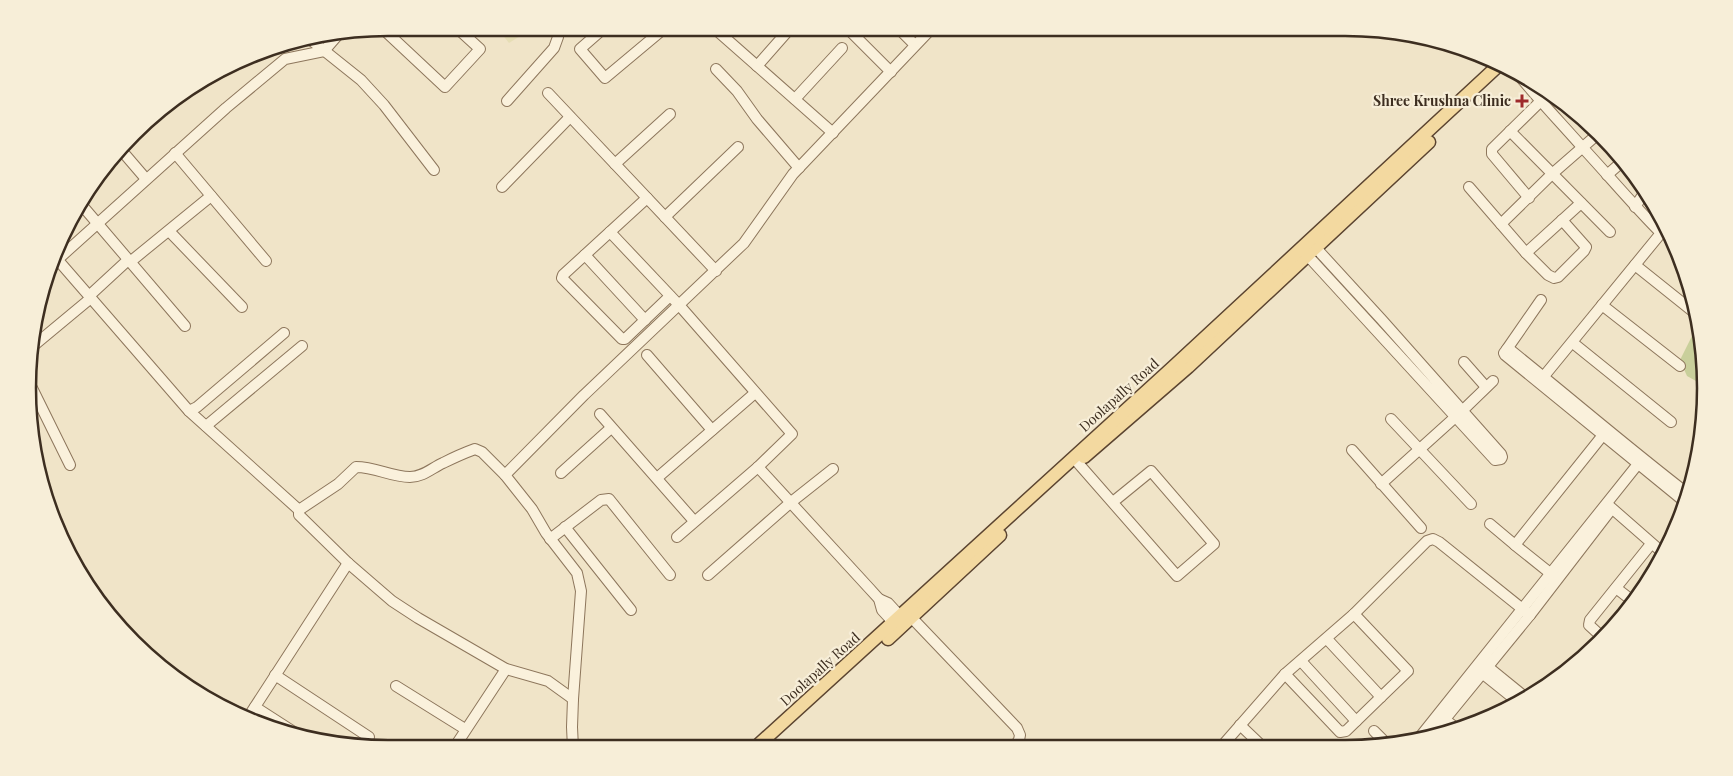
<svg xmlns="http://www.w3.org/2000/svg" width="1733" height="776" font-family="'Playfair Display',serif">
<rect width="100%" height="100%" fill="#f0e4c8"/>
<polygon fill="#e6deb5" points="497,28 533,28 509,43"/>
<polygon fill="#c9cf9b" points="1699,322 1705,385 1705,386 1687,376 1680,360"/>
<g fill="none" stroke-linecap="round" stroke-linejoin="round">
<defs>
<g id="minor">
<polyline points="382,28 445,87 480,49 457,28"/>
<polyline points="604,28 580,49 605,78 660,32 656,28"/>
<polyline points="714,28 833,133"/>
<polyline points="847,28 891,72"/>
<polyline points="898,28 915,45"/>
<polyline points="311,40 361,80 384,105 434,170"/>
<polyline points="757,66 787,32"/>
<polyline points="716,69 737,91 757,119 799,168"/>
<path d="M1517,73C1538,99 1561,123 1583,148C1609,176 1634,206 1661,233"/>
<polyline points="548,93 716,271"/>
<polyline points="795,99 842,48"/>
<polyline points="507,101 554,48 558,37 556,28"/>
<polyline points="1510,131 1610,232"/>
<polyline points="122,151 146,179"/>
<polyline points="175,153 266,261"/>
<polyline points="615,164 670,114"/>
<polyline points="1607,175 1623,161"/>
<polyline points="502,187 570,117"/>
<polyline points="1469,187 1526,253 1548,275 1554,278 1558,277 1584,251 1586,247 1562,220"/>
<polyline points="647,198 563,275 562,278 622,339 625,339 670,296"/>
<polyline points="1529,198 1492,154 1492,149 1550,92"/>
<polyline points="80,203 185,326"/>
<polyline points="1635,207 1646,190"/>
<polyline points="665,217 738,147"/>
<polyline points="1501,224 1552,174 1599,133"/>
<polyline points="169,231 242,307"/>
<polyline points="610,232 679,305 792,434 758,467 677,537"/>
<polyline points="1526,253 1581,203"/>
<polyline points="585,255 645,320"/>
<polyline points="1308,256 1495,460 1501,459 1502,457 1501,454 1382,320 1316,248"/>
<polyline points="57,259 189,411 299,510 299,515 348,563 392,601 418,618 506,669 548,681 573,699"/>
<polyline points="56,261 226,108 285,59 324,51 337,36"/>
<polyline points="130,262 211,196"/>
<polyline points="1635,265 1695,313"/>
<polyline points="89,296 128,260"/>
<polyline points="1602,305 1680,366"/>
<polyline points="1573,343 1671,422"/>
<polyline points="32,347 91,298"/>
<polyline points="1507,349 1541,300"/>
<polyline points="647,355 712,430"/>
<polyline points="1464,362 1486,387"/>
<polyline points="28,380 70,465"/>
<polyline points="1540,381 1666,227"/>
<polyline points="189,411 197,407 284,333"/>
<polyline points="600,414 694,521"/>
<polyline points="1391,419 1471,504"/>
<polyline points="206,426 302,346"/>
<polyline points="1352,450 1421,528"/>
<polyline points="1078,463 1177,576 1214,544 1151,471 1113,502"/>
<polyline points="758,467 869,588 879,599 882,610 893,622"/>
<polyline points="561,473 611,428"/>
<polyline points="505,475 584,395 744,243 793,174 932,28"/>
<polyline points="657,478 755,393"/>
<polyline points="1381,484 1462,411 1493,381"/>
<path d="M1685,502L1505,355L1504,353L1507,349H1509C1569,397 1627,447 1688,494"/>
<polyline points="1607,504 1663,553"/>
<path d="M299,510L338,484L356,467C376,467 391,477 410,477C423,477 432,468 443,463C453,458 464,453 475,449L482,452L505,475L532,509L546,533L577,573L581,591L573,699L572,727L573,748"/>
<polyline points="1490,524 1515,545"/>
<polyline points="565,527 631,610"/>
<polyline points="550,539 601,500 609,499 670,575"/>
<polyline points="708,575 790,503 833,469"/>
<polyline points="1555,577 1515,545 1607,430"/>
<polyline points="1616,588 1634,602"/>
<polyline points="879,599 888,603 899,615"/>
<polyline points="911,617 1017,728 1020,735 1019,740 1014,747"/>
<polyline points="1602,637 1589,625 1590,620 1651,544"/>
<polyline points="1327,639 1381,697 1408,671 1354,614"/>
<polyline points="1301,661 1356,721"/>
<polyline points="1483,663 1525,697"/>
<polyline points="1477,669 1517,701"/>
<polyline points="1285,674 1340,732 1346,731 1381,697"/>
<polyline points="275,675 369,737"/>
<polyline points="396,686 465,729"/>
<polyline points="255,707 300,736"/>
<polyline points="1439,715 1456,728"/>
<polyline points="247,719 348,563"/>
<polyline points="1240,725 1262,746"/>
<polyline points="1374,731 1388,745"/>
<polyline points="1432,735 1530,615 1610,511"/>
<polyline points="1419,738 1642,459"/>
<polyline points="1222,746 1285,674 1354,614 1427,541 1433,539 1439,542 1530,615"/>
<polyline points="454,748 506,669"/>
</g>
<g id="major">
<polyline points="1084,457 1188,367 1429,142"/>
<polyline points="888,639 1000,535"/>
<polyline points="756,747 1171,369 1500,64"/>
</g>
</defs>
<use href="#minor" stroke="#8d765c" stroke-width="12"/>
<use href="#major" stroke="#5b4430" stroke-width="15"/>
<use href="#minor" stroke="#faf1dc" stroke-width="10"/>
<use href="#major" stroke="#f3d9a0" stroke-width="12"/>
</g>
<path fill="#9e2a2b" stroke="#f7eed8" stroke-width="2" d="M1519.5 93.5h5v5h5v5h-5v5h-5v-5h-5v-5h5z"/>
<g text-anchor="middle" stroke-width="4.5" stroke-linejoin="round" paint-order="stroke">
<g font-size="14" font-weight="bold" fill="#3d2e20" stroke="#f7eed8" text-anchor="end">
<text x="1511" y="106">Shree Krushna Clinic</text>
</g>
<g font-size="14" fill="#3d2e20" stroke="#f7eed8">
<text transform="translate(1119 395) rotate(-42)" y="5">Doolapally Road</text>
<text transform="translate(820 669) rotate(-42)" y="5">Doolapally Road</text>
</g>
</g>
<path d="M0 0H1733V776H0ZM388 36H1345A352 352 0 0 1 1697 388V388A352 352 0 0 1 1345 740H388A352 352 0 0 1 36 388V388A352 352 0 0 1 388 36Z" fill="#f7eed8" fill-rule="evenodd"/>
<path fill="none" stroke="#3d2e20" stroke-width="2.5" d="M388 36H1345A352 352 0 0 1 1697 388V388A352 352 0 0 1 1345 740H388A352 352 0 0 1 36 388V388A352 352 0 0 1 388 36Z"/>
</svg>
